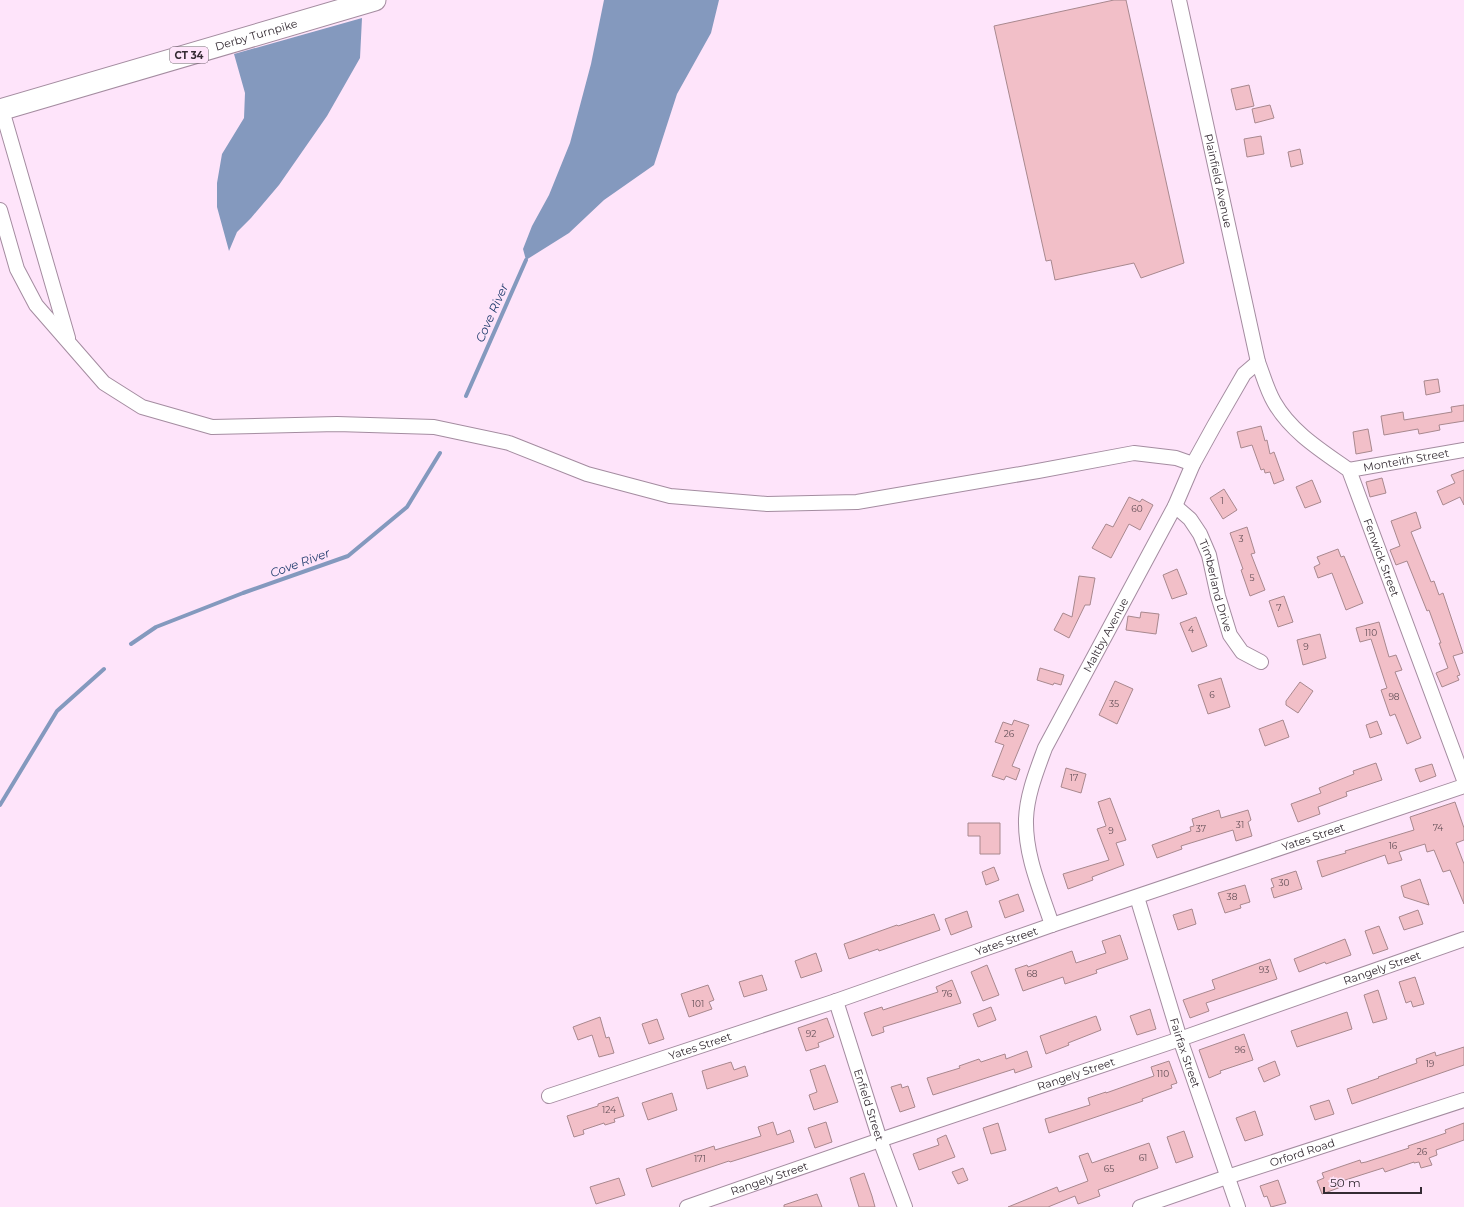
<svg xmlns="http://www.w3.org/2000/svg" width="1464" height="1207" font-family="Montserrat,sans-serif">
<rect width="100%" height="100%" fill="#fee4fa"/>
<g fill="#8499be">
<polygon points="604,0 719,0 711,33 677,94 654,165 604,200 569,233 526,260 523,249 532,226 549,195 570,143 591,64"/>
<polygon points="362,18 360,58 327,116 279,185 251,218 237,232 229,251 217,207 217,183 222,154 244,118 245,93 234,54"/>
</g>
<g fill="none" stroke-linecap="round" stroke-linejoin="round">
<g stroke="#8499be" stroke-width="4">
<polyline points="466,396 526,260"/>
<polyline points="131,644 156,627 243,593 348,556 407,507 440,453"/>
<polyline points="0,805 57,711 104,669"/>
</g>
</g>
<g fill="#f2bfc8" stroke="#a8888e">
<polygon points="1114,0 1126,0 1184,263 1141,278 1134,263 1055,280 1051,260 1046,261 994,26"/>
<polygon points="1249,85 1254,106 1236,110 1231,89"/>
<polygon points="1270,105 1274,118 1255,123 1252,109"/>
<polygon points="1261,136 1264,154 1247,157 1244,139"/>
<polygon points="1300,149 1303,164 1291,167 1288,152"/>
<polygon points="1438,379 1440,392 1426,395 1424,381"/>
<polygon points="1464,405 1464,421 1439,425 1440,430 1419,434 1418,429 1384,435 1381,416 1403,412 1404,420 1452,412 1451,407"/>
<polygon points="1261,426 1265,441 1267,440 1270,454 1274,452 1284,480 1274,484 1270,472 1265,473 1264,469 1261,470 1252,445 1241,448 1237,432"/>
<polygon points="1368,429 1372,451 1356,454 1353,432"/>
<polygon points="1464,470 1464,505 1460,497 1443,505 1437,491 1455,483 1451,475"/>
<polygon points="1382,478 1386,493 1370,497 1366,482"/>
<polygon points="1312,480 1321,502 1305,508 1296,487"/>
<polygon points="1224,489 1237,510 1223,519 1210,498"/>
<polygon points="1129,497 1140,502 1142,499 1153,505 1140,530 1129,524 1111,558 1092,548 1106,524 1113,527"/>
<polygon points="1416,512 1421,528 1411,532 1431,582 1434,581 1439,595 1443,593 1463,653 1453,656 1460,675 1457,676 1459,680 1442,687 1436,673 1448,668 1439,643 1441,643 1429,610 1427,611 1407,561 1396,565 1390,550 1400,546 1391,521"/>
<polygon points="1247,527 1255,553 1251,554 1265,590 1250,596 1241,570 1243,569 1230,533"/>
<polygon points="1338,549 1341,557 1344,556 1363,603 1346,610 1332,573 1318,578 1314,567 1320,564 1317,557"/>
<polygon points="1177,569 1187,594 1172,599 1163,575"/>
<polygon points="1079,576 1095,578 1090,605 1085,605 1069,638 1054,630 1063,613 1072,617"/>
<polygon points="1284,596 1293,622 1278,627 1269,601"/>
<polygon points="1141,612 1159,614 1156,634 1126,630 1128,616 1140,618"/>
<polygon points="1196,617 1207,646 1192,652 1180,623"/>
<polygon points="1379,622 1389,657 1396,655 1402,670 1395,672 1421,738 1407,744 1395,714 1390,716 1381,690 1387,688 1371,639 1360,642 1356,628"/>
<polygon points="1320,634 1326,658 1303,665 1297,640"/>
<polygon points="1040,668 1064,675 1061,685 1054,683 1053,685 1037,680"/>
<polygon points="1221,678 1230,707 1208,714 1198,685"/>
<polygon points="1115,681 1133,689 1117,724 1099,715"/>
<polygon points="1300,682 1313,691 1298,713 1286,705 1286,701"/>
<polygon points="1014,720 1029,725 1012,766 1020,769 1016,780 1006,776 1004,780 992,776 1004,745 995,742 1003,722 1012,725"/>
<polygon points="1283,720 1289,737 1265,746 1259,729"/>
<polygon points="1377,721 1382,734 1370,738 1366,725"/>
<polygon points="1376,763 1382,780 1346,792 1347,796 1318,807 1320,814 1298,822 1291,804 1321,793 1319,788 1354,774 1353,771"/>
<polygon points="1432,764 1436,776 1420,782 1415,769"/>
<polygon points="1066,768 1086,774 1081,793 1061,787"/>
<polygon points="1110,798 1126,840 1116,843 1124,865 1092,877 1093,880 1068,889 1063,874 1109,860 1097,829 1106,826 1098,802"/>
<polygon points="1455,802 1464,828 1464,840 1456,843 1464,864 1464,904 1450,870 1443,872 1434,850 1427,852 1425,844 1399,852 1402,860 1388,864 1385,855 1322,877 1317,861 1346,853 1345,851 1414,830 1410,817"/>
<polygon points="1219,810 1221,818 1248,810 1251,820 1248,822 1252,836 1236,841 1233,830 1181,846 1182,849 1157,858 1152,845 1191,831 1190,827 1194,826 1192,819"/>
<polygon points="968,823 1000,823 1000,854 980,854 980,836 968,836"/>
<polygon points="994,867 999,880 986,885 982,872"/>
<polygon points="1296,871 1302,889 1274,898 1271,888 1274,887 1271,879"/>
<polygon points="1420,879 1429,905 1404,897 1401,886"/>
<polygon points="1245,885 1250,902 1240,905 1241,908 1225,913 1218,893"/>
<polygon points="1018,894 1024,911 1005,918 999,901"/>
<polygon points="1192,909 1196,924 1178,930 1173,915"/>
<polygon points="1418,910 1423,924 1404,930 1399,917"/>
<polygon points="967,911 972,927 951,935 945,919"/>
<polygon points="934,914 940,930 879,951 878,949 849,959 844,944 897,925 898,926"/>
<polygon points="1379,926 1388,949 1373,954 1365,931"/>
<polygon points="1120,935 1128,959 1096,970 1097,973 1065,984 1063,977 1023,991 1015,969 1027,965 1028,967 1072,951 1076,963 1106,953 1102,941"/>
<polygon points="1345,939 1351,955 1326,964 1325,962 1299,972 1294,959"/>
<polygon points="816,953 822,971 801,978 795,961"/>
<polygon points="1270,959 1277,979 1206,1003 1209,1011 1190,1018 1183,1000 1215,989 1212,980"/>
<polygon points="987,965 999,995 983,1001 971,972"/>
<polygon points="762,975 767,990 744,997 739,982"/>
<polygon points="1415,977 1424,1004 1413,1007 1411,1001 1406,1003 1399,982"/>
<polygon points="952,980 961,1003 883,1027 884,1032 872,1036 864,1013 882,1007 883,1010 938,992 936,987"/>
<polygon points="708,985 714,1000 709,1002 712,1009 689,1017 681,994"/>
<polygon points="1378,990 1387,1019 1373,1023 1364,995"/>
<polygon points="991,1007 996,1020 978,1027 973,1014"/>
<polygon points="1150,1009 1156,1029 1137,1035 1130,1016"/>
<polygon points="1347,1012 1352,1029 1297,1047 1291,1031"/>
<polygon points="1096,1016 1101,1030 1068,1043 1069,1045 1046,1054 1040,1036"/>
<polygon points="600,1017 606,1038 609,1037 614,1053 599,1057 592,1035 578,1040 573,1027"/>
<polygon points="827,1018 834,1037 818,1043 819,1047 806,1051 798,1028"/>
<polygon points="657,1019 664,1039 649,1044 642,1024"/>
<polygon points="1244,1034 1253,1060 1220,1071 1221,1073 1209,1078 1199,1050"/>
<polygon points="1464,1047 1464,1065 1352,1104 1347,1089 1379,1078 1378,1077 1417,1063 1416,1059 1435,1052 1436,1056"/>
<polygon points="1027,1051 1032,1067 1015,1073 1014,1069 933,1095 927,1078 960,1068 959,1066 979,1059 981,1062 1005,1054 1006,1059"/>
<polygon points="1169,1061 1177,1083 1171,1085 1172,1088 1142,1099 1143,1101 1049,1133 1045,1119 1090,1105 1088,1098 1106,1092 1106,1093 1154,1076 1151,1067"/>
<polygon points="1275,1061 1280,1075 1264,1082 1258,1068"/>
<polygon points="731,1062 734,1070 745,1066 748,1076 707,1089 702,1071"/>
<polygon points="825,1065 838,1102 814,1110 809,1095 817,1092 810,1070"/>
<polygon points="901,1084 902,1088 908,1086 915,1107 900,1112 891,1087"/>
<polygon points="672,1093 677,1110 648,1120 642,1103"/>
<polygon points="618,1097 624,1116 614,1119 615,1122 605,1125 604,1123 583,1130 584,1134 574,1137 567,1116 598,1106 598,1104"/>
<polygon points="1329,1100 1334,1114 1315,1120 1310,1106"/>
<polygon points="1255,1111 1263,1135 1245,1141 1236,1118"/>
<polygon points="773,1122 777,1135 790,1130 794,1142 730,1162 729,1161 652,1187 646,1169 714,1146 715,1150 761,1136 758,1127"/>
<polygon points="826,1122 832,1142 815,1148 808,1128"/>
<polygon points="998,1123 1006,1150 991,1154 983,1128"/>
<polygon points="1464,1123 1464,1140 1436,1150 1437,1155 1429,1158 1432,1165 1421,1168 1419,1162 1414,1163 1414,1162 1385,1172 1383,1168 1339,1182 1341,1187 1322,1194 1317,1181 1324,1178 1322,1173 1360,1160 1361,1163 1366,1162 1409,1148 1408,1146 1446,1133 1445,1130"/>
<polygon points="1184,1131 1193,1157 1176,1163 1167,1137"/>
<polygon points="946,1135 955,1157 919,1170 913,1154 939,1145 937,1139"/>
<polygon points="1149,1143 1158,1168 1098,1190 1100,1196 1078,1204 1075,1196 1048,1207 1008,1207 1057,1187 1059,1192 1088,1181 1079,1156 1088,1153 1092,1163"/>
<polygon points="963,1168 968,1180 958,1184 952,1172"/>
<polygon points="864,1173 872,1196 875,1207 859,1207 850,1178"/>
<polygon points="619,1178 625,1195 596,1204 590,1187"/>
<polygon points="1278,1180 1286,1203 1271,1207 1267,1196 1264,1197 1260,1186"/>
<polygon points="817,1194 822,1207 784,1207 784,1205"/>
</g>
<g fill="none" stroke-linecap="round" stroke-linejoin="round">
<defs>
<g id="minor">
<path id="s1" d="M1179,0L1258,362C1263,375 1267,390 1274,402C1291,432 1322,451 1349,470L1464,780"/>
<polyline points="2,110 68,338"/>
<polyline points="0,210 17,269 36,305 104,383 142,407 212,427 337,424 434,427 509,443 587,474 670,496 767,504 857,502 1038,471 1134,453 1176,458 1193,464"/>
<path id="s2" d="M1349,470L1464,450"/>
<path id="s3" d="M1175,506L1190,519L1200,534L1209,555L1218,596L1230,635L1242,652L1261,662"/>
<path id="s4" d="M1137,897L1180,1039L1238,1207"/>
<path id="s5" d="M1052,925C1041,891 1025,856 1026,819C1027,794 1037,770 1045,748L1175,506L1193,464L1214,426L1244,374L1258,362"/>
<path id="s6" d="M836,1001L880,1140L905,1207"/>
<path id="s7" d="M549,1096L836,1001L1052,925L1464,786"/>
<path id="s8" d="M687,1207L880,1140L1180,1039L1464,939"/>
<path id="s9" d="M1140,1207L1227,1177L1464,1100"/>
</g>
<g id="highway">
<path id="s10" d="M0,110L375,0"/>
</g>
</defs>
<use href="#minor" stroke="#a48ca0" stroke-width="16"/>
<use href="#highway" stroke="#a48ca0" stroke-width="23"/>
<use href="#minor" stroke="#fff" stroke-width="14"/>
<use href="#highway" stroke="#fff" stroke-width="21"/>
</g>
<g text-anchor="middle" stroke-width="3" stroke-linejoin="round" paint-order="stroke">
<g font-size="9" fill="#645058">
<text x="1222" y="504">1</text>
<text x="1137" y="512">60</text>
<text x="1241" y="542">3</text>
<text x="1252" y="581">5</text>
<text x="1279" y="611">7</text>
<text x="1191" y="633">4</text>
<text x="1371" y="636">110</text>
<text x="1306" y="650">9</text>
<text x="1212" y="698">6</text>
<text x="1394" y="700">98</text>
<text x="1114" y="707">35</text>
<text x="1009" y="737">26</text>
<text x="1074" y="781">17</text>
<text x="1240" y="828">31</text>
<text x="1438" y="831">74</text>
<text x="1201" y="832">37</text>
<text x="1111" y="834">9</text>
<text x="1393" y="849">16</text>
<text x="1284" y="886">30</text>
<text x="1232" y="900">38</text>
<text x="1264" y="973">93</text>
<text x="1032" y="977">68</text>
<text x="947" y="997">76</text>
<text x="698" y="1007">101</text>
<text x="811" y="1037">92</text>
<text x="1240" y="1053">96</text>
<text x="1430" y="1067">19</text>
<text x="1163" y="1077">110</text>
<text x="609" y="1113">124</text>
<text x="1422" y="1155">26</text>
<text x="1143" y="1161">61</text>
<text x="700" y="1162">171</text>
<text x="1109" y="1172">65</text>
</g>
<rect fill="#fee4fa" stroke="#71626f" stroke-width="1" x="170" y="47" width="38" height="16" rx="3"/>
<g font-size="10" font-weight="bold" fill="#342b33">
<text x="189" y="59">CT 34</text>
</g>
<g font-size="11" fill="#342b33" stroke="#fee4fa">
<text dy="4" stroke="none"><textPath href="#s10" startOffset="267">Derby Turnpike</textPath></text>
<text dy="4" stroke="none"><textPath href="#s1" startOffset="185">Plainfield Avenue</textPath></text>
<text dy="4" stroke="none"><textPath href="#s2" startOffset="58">Monteith Street</textPath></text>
<text dy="4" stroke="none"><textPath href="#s1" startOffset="609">Fenwick Street</textPath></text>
<text dy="4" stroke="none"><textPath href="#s3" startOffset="92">Timberland Drive</textPath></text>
<text dy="4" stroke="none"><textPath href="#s5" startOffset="312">Maltby Avenue</textPath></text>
<text dy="4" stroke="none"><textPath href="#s7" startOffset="807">Yates Street</textPath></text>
<text dy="4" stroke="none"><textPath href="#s7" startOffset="483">Yates Street</textPath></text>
<text dy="4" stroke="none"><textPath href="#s8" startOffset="735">Rangely Street</textPath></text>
<text dy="4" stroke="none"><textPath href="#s7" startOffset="159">Yates Street</textPath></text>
<text dy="4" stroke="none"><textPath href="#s4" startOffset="163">Fairfax Street</textPath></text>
<text dy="4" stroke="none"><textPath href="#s8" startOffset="411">Rangely Street</textPath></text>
<text dy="4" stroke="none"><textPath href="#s6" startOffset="109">Enfield Street</textPath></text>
<text dy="4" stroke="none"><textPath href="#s9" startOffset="171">Orford Road</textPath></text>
<text dy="4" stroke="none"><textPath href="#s8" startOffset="87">Rangely Street</textPath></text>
</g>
<g font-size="12" font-style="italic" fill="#254070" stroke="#fee4fa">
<text transform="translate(492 313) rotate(-66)" y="4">Cove River</text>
<text transform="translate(300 563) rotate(-20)" y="4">Cove River</text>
</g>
</g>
<path d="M1324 1187v6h97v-6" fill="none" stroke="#342b33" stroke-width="2"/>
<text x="1330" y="1187" font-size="12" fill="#342b33" stroke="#fee4fa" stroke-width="3" paint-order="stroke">50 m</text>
</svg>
